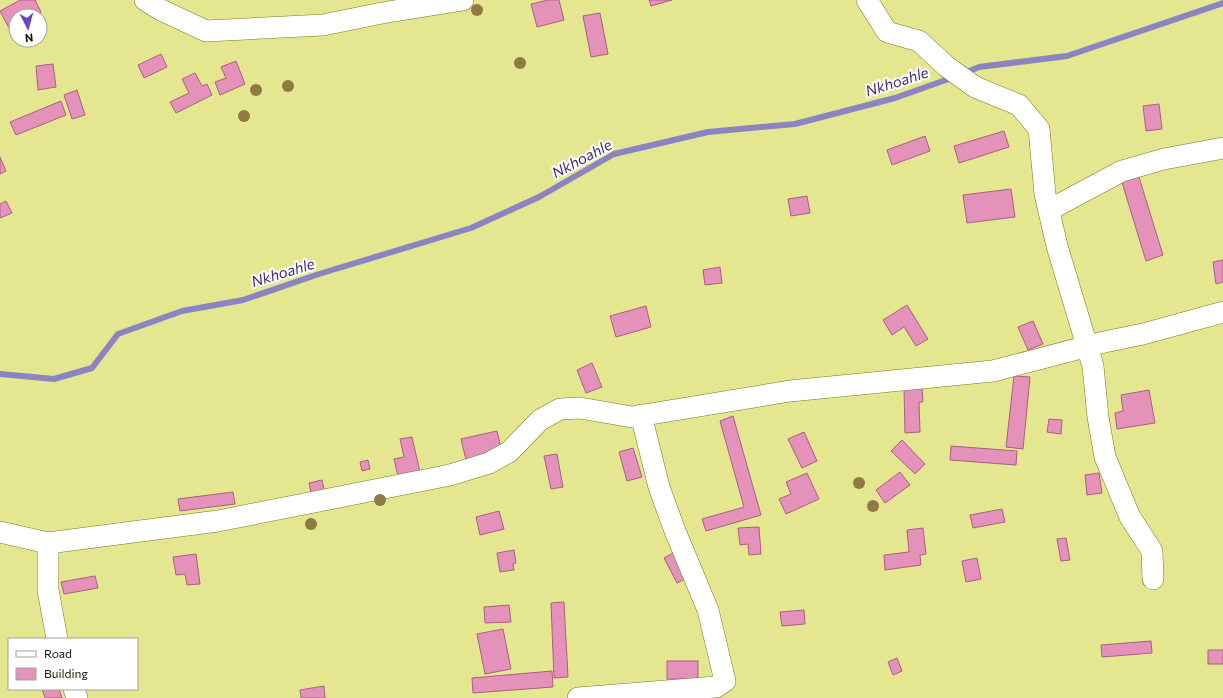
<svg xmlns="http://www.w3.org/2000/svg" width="1223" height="698" font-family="Commissioner,sans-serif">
<rect width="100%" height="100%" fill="#e4e78f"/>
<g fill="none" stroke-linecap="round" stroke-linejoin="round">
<g stroke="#8c84c2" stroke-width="6">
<polyline points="964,73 979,67 1067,56 1223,3"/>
<polyline points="0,374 54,379 92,368 118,334 182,311 243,300 319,274 471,228 539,197 614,154 708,132 795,124 895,98 954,77"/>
</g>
</g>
<g fill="#e492b9" stroke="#ab5e84">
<polygon points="20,0 35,0 41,12 34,16 16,16 16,26 10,30 0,11"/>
<polygon points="548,0 559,0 564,20 537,27 531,4"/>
<polygon points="649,0 672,0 651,6"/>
<polygon points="600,13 608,54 591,57 583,16"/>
<polygon points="161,54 167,67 144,78 138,65"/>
<polygon points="236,61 245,84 220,95 215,82 226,78 221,67"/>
<polygon points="53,64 56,87 38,90 36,66"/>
<polygon points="195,73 202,86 207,84 212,95 176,113 170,102 189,93 182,79"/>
<polygon points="77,90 85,115 72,119 64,95"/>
<polygon points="61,101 66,115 16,135 10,122"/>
<polygon points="1159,104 1162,129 1146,131 1143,106"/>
<polygon points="1004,131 1009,147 959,163 954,146"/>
<polygon points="925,136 930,151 892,165 887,150"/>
<polygon points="0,157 6,171 0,174"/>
<polygon points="1138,174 1163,255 1146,261 1121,179"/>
<polygon points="1011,189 1015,217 967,223 963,195"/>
<polygon points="807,196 810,213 791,216 788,199"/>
<polygon points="6,201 12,213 0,218 0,204"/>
<polygon points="1223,260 1223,282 1216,284 1213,262"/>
<polygon points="720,267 722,283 705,285 703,270"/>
<polygon points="907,305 928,339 916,346 904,327 892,335 883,320"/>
<polygon points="646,306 651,327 616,337 610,316"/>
<polygon points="1033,321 1043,344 1028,350 1018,327"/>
<polygon points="592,363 602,387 586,393 577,370"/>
<polygon points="1014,376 1030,377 1023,449 1006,447"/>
<polygon points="922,387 923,402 919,402 920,432 905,433 904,388"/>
<polygon points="1149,390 1155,423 1117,429 1115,413 1123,411 1121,395"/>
<polygon points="733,416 761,515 706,531 702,519 744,507 720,421"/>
<polygon points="1049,419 1062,420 1061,434 1047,432"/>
<polygon points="497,431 502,452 466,460 461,439"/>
<polygon points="804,432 817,461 802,468 788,439"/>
<polygon points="412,437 420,472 398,476 394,459 404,457 400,439"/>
<polygon points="902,440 925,464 915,474 891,451"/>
<polygon points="951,446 1017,451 1016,465 950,460"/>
<polygon points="633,448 642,477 627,481 619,452"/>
<polygon points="557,454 563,487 551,489 544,456"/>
<polygon points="368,460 370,469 362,471 360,462"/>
<polygon points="900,472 910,485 885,503 876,490"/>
<polygon points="807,473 819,499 786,514 779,499 791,494 786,482"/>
<polygon points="1099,473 1102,493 1087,495 1085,475"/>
<polygon points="322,480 325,494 312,497 309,483"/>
<polygon points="233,492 235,504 180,511 178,499"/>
<polygon points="1002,509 1005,522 973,528 970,515"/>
<polygon points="499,511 504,529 480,535 476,517"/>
<polygon points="759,527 761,554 749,555 748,544 740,545 738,528"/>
<polygon points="923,528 926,554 920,555 921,565 885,570 884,555 909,552 907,530"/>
<polygon points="1066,538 1070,560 1061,561 1057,539"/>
<polygon points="514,550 516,563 513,564 514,570 500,572 497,553"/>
<polygon points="675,552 689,577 677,583 664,558"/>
<polygon points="196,554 200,584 187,585 185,574 176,575 173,557"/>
<polygon points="977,558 981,579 966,582 962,561"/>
<polygon points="95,576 98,588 64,594 61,582"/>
<polygon points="564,602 568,677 554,678 551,603"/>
<polygon points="509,605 511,622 485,623 484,607"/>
<polygon points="804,610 805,624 782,626 780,612"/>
<polygon points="503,629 511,669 485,674 477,634"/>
<polygon points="1151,641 1152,653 1102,657 1101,645"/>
<rect x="1208" y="650" width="15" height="14"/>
<polygon points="897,658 902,671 893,675 888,662"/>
<rect x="667" y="661" width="31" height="18"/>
<polygon points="552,671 553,687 473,693 472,678"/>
<polygon points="324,686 325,698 301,698 300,690"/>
<polygon points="42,689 59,689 62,698 45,698"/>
</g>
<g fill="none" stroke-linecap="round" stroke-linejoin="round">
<defs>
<g id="minor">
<polyline points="145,0 159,9 206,31 323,25 382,13 463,0"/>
<polyline points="867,0 887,32 919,41 946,66 975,87 1019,105 1039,129 1045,194 1057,246 1093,366 1098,417 1105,457 1130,517 1152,551 1153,579"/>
<polyline points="1049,210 1122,171 1164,159 1223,148"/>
<polyline points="0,532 48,543 218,521 450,475 489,463 509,452 540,420 560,409 580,408 632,417 790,391 993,371 1104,342 1143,334 1223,312"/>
<polyline points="48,543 48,590 57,639"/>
<polyline points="74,689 77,698"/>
<polyline points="578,698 716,687 725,681 708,610 675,531 659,487 641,415"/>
</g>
</defs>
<use href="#minor" stroke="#78791e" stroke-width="22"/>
<use href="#minor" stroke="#fff" stroke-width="21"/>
</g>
<g fill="#8f7a43">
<circle cx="477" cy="10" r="6"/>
<circle cx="520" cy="63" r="6"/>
<circle cx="288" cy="86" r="6"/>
<circle cx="256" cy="90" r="6"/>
<circle cx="244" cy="116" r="6"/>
<circle cx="859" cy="483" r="6"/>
<circle cx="380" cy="500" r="6"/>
<circle cx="873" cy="506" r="6"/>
<circle cx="311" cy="524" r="6"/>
</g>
<g text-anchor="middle" stroke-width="4" stroke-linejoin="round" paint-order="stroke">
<g font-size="15" font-style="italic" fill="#3e2c77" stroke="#fff">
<text transform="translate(897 82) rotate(-18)" y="5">Nkhoahle</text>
<text transform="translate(582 159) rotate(-28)" y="5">Nkhoahle</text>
<text transform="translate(283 273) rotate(-17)" y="5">Nkhoahle</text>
</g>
</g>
<rect x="8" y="638" width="130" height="52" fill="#ffffff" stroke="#a3a399"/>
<rect x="16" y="651" width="20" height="6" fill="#ffffff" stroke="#a3a399"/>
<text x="44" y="658" font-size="12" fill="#191901">Road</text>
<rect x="16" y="668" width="20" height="12" fill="#e492b9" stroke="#a3a399"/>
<text x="44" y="678" font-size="12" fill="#191901">Building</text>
<g transform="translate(28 28) rotate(174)"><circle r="19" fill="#ffffff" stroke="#a3a399"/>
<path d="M0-3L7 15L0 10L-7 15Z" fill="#6647c0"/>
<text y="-6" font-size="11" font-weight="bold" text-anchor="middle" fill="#191901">N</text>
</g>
</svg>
